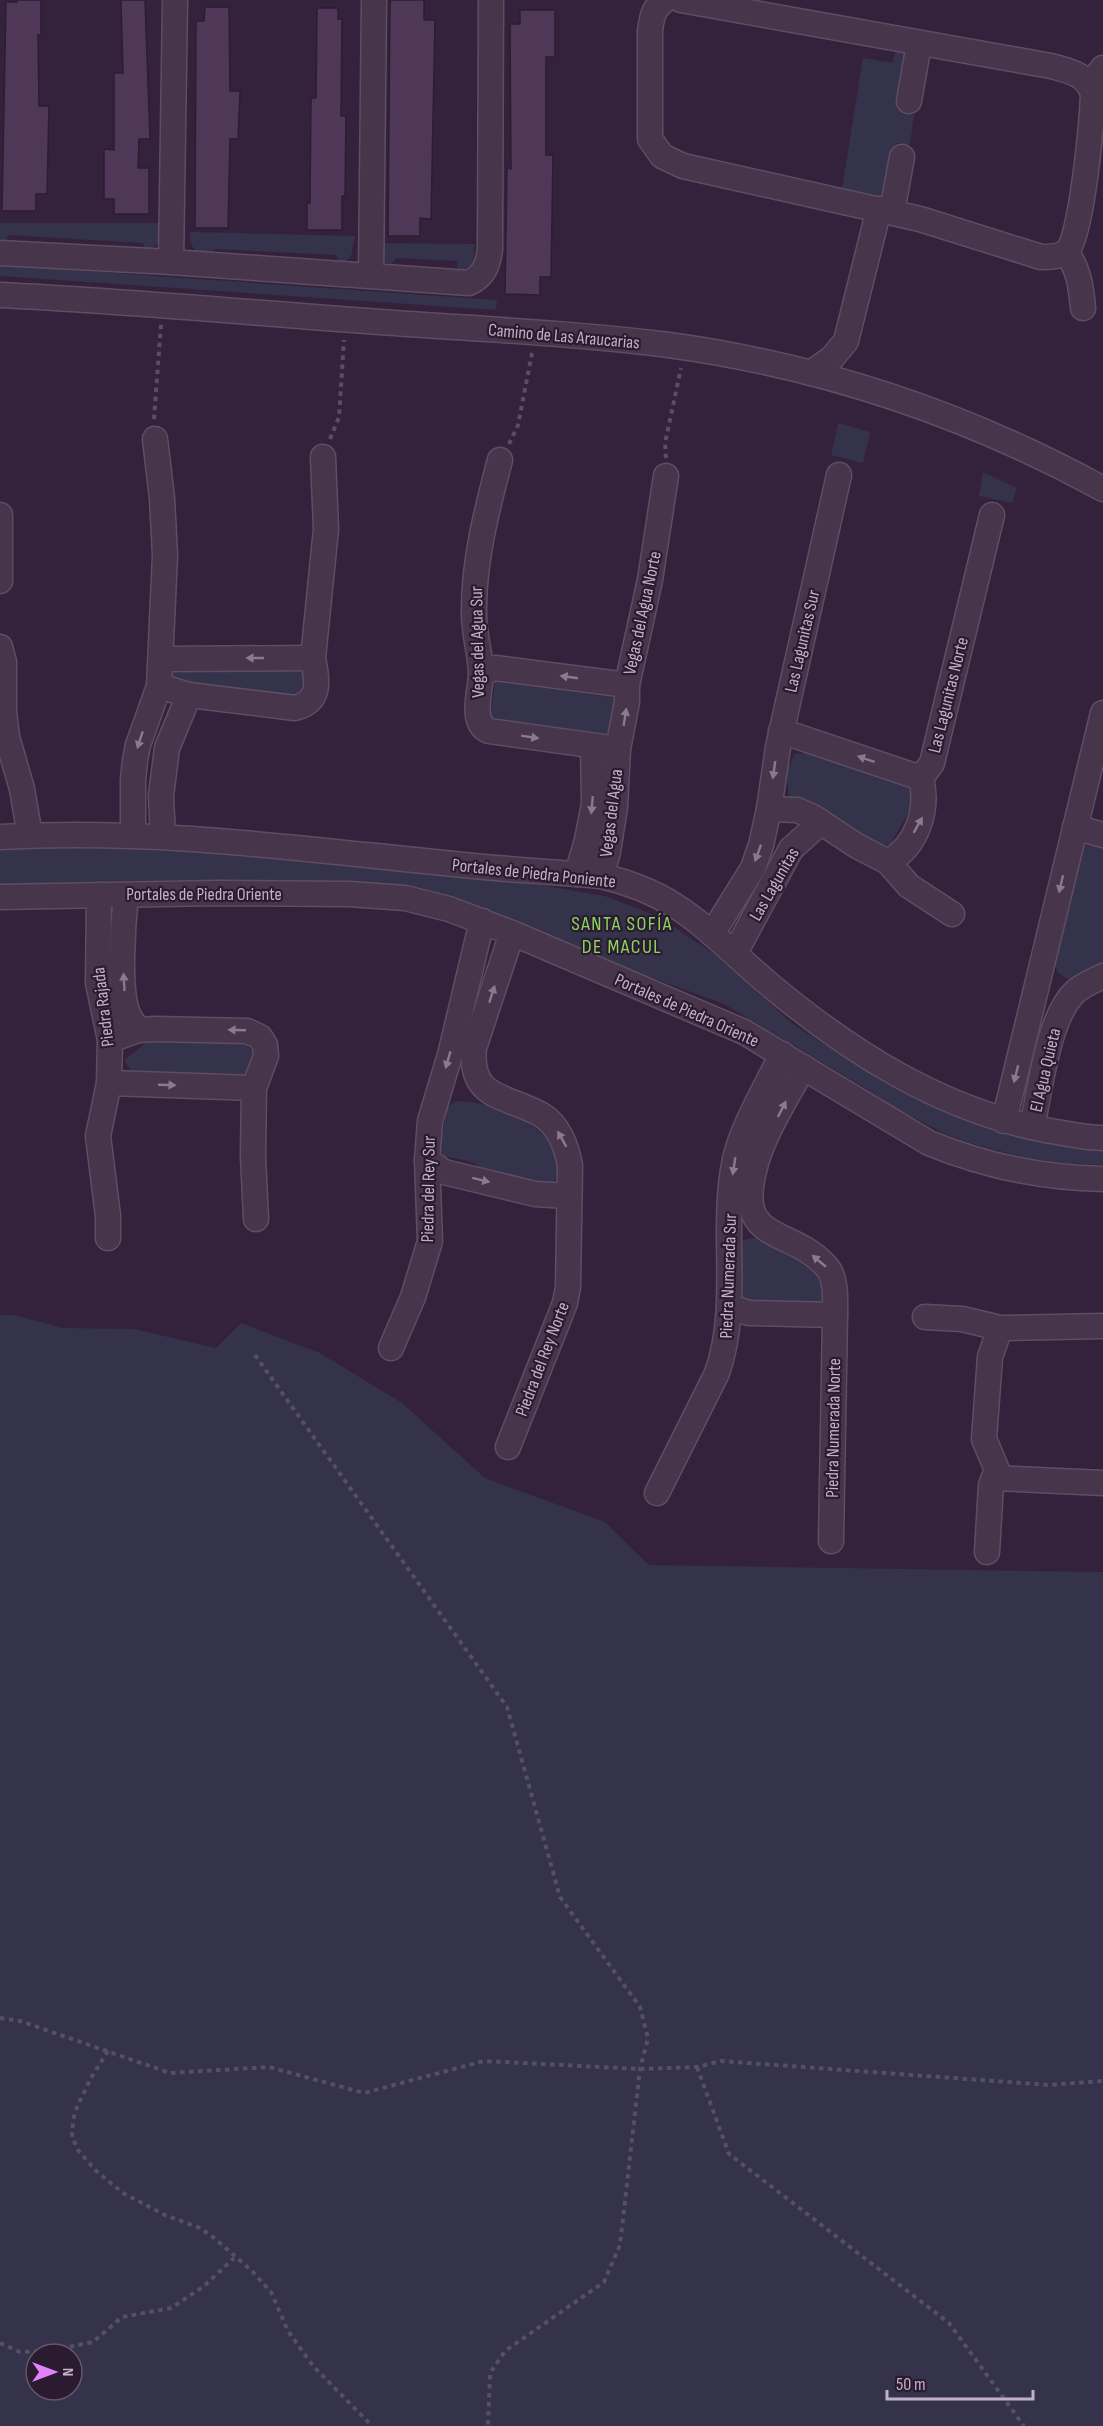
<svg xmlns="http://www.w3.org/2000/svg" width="1103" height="2426" font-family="'Sofia Sans Condensed',sans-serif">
<rect width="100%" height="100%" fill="#34213b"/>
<g fill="#34334b" fill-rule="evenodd">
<polygon points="896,50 910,52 901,111 914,115 910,145 896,143 884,197 842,188 863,58 892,63"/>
<polygon points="0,223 164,223 160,242 146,253 143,243 8,235 6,242 0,238"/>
<path d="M190,232L355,236L351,257L340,265L336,255L215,249L206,256C193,251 190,246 190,232Z"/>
<polygon points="379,243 475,244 473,265 458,272 457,261 397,258 390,264 380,261"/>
<polygon points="0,265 497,300 496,310 0,276"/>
<polygon points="838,423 870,432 863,463 831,455"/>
<polygon points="983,472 1017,488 1012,503 979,496"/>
<polygon points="170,667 300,668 305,681 296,697 189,685 170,679"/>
<polygon points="495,681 617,698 612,738 490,721"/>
<polygon points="806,753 911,786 912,806 890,845 870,843 789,797 786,773 795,754"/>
<polygon points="1089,844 1103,848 1103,967 1070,980 1058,973 1053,962 1083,846"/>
<polygon points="72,847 292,856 529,883 605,896 659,917 714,954 794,1025 887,1084 920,1101 990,1128 1027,1137 1103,1146 1103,1165 1062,1163 1031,1159 973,1144 945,1134 892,1106 867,1089 724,1004 603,960 432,891 380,884 193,880 0,885 0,849"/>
<polygon points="241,1040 252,1051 253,1068 241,1076 133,1073 124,1060 146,1043"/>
<path d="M457,1101C465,1102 474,1102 481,1104C514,1112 575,1139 554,1183L549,1186L490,1173L469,1161L443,1156L439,1146L448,1106Z"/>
<polygon points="759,1237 817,1267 826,1286 825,1306 757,1306 739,1295 735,1257 743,1240"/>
<path d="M0,1315H14L63,1328L134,1329L216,1348L241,1323L320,1353L402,1403L485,1478L605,1522L649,1565L1103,1572V2426H0ZM36,2354H72V2390H36Z"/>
</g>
<g fill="#4f3857" stroke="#2d1d32" stroke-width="1.5">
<polygon points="17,0 41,0 41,35 38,35 39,106 49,106 47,194 36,194 36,211 2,211 6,2 17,2"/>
<polygon points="121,0 145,0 150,139 139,139 138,168 149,168 149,214 114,214 114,199 104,199 104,149 114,150 114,73 123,73"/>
<polygon points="390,0 424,0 424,20 435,20 431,219 420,218 420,236 388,236"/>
<polygon points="205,7 229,7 230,91 240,91 238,139 230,139 228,228 195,228 196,21 204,21"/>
<polygon points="317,8 338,8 338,19 342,19 341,116 346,116 345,196 342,196 342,230 307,230 307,203 310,203 311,98 316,98"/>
<polygon points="520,10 555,10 555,57 546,57 546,155 553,155 551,277 540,277 540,295 505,294 507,168 511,169 510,24 520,24"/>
</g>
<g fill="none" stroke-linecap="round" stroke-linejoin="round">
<defs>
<g id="minor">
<path d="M665,0C653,8 652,17 650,31V139L662,156L683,166L920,219L1041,257C1049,257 1061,257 1067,251C1082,236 1092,119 1093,94C1087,74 1069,71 1051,66L681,0"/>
<polyline points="1090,85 1103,68"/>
<polyline points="909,101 919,44"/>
<polyline points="892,212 902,157"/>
<path d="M1066,252C1079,269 1081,287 1083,308"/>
<path d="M0,253L171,262L469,283C484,276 488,265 490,249L491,0"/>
<polyline points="171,262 175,0"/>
<polyline points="371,276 374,0"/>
<path d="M0,295C127,301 253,313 380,322C476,329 573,333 669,345C822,366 968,415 1103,489"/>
<polyline points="811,373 832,358 846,341 879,209"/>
<path d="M500,460C487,509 474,559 474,609C473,630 480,651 481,673C481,690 469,723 489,731L618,749"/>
<polyline points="0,515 0,581"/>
<polyline points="0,647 4,662 4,712 7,737 22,789 30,835"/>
<polyline points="161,659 313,658"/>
<polyline points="481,673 495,668 627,685"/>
<path d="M159,686L189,695L295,708C322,701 317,680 313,658L326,529L323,457"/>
<polyline points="781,731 921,778"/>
<polyline points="769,809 797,810 813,817 857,846 888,862 909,886 952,914"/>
<polyline points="1075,827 1103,835"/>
<polyline points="133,836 133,780 135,760 138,745 159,686 165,555 162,498 155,439"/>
<path d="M0,837C158,828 308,850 464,865C510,870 555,872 601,876C682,894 710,935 770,985C850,1052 940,1109 1045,1130C1064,1133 1083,1138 1103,1138"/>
<polyline points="163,837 161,796 167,748 189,695"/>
<path d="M888,862C917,846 929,810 921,778L932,763L992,515"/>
<polyline points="577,874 587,840 594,804 593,747"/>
<polyline points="601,876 608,852 615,807 618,749 627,702 627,685 650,580 666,476"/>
<polyline points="99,895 98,983 110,1040 109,1083 98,1136 108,1216 108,1238"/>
<path d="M126,895C123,922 118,990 128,1014C130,1019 135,1025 138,1030"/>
<path d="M0,897L217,893L349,894L405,898L449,909L512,933L744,1032L929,1143C985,1166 1042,1178 1103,1179"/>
<polyline points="712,934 753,868 761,845 769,809 778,747 839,475"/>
<polyline points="735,953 791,849 821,822"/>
<polyline points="110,1040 138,1030 156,1029 247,1031 260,1037 265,1045 266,1056 254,1088 253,1156 256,1219"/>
<path d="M803,1067C787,1098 763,1134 755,1167C734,1245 790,1226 826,1266C837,1278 835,1299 835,1315L831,1541"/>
<polyline points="109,1083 254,1088"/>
<polyline points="1004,1121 1103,713"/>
<path d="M1032,1127C1040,1091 1048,1017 1075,992C1083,985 1093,981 1103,976"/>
<polyline points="427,1160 444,1172 535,1194 568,1196"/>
<polyline points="729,1307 749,1313 835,1315"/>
<polyline points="925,1317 962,1319 1000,1328 1103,1326"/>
<polyline points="391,1348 413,1297 430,1241 427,1160 430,1121 450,1055 482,921"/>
<path d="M508,1447L565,1303L568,1287L570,1165C566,1145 559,1125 540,1114C505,1095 469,1099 474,1048L512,933"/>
<polyline points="994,1478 1103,1483"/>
<path d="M657,1493L717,1373C741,1304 720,1230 735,1159C742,1127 767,1085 782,1054"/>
<polyline points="987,1552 991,1485 997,1470 984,1439 990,1357 1000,1328"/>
</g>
</defs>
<use href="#minor" stroke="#5e4d63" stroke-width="27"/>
<g stroke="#564f66" stroke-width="4" stroke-dasharray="4.5 4.5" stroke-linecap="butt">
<polyline points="154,419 161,324"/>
<polyline points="330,439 339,417 344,340"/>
<polyline points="509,444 518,425 532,353"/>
<polyline points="666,458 665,443 681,368"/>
<polyline points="255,1355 507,1707 560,1897 640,2007 648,2038 640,2069 620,2245 604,2282 505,2351 490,2373 488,2426"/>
<polyline points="0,2018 20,2021 170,2073 269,2067 364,2093 484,2061 640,2069 697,2067 721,2061 1049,2085 1103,2081"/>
<polyline points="108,2051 91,2078 77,2107 73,2120 72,2137 78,2150 95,2170 123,2193 165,2215 200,2228 213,2237 253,2272 271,2292 288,2331 313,2366 372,2426"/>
<polyline points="697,2067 729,2154 949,2323 1024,2426"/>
<polyline points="0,2343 20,2352 49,2351 93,2342 122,2317 171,2308 203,2287 234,2258"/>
</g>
<use href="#minor" stroke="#46354b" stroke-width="24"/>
</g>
<defs><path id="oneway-solid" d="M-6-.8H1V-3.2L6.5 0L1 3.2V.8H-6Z" transform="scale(1.5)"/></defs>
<g fill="#8a798f">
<use href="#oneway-solid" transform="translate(255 658) rotate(180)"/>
<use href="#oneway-solid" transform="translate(569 677) rotate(-172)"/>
<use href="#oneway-solid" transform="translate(625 717) rotate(-81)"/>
<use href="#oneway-solid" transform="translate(530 737) rotate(9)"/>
<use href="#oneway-solid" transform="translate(140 740) rotate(108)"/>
<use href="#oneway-solid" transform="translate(866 759) rotate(-161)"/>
<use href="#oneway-solid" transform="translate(774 770) rotate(98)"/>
<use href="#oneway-solid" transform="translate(592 805) rotate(95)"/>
<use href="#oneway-solid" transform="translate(918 825) rotate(-61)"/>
<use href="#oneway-solid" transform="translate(758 853) rotate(110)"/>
<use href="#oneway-solid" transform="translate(1061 884) rotate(103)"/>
<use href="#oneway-solid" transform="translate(124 982) rotate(-93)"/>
<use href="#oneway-solid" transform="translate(492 994) rotate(-72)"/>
<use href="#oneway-solid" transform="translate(237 1030) rotate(-178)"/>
<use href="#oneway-solid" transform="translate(448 1060) rotate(106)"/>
<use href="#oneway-solid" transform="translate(1016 1074) rotate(104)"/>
<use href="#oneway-solid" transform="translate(167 1085) rotate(2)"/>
<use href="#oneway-solid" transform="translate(782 1109) rotate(-63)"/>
<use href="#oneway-solid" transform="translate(562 1139) rotate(-119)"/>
<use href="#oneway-solid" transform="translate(734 1166) rotate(99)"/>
<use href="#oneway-solid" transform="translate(481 1180) rotate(14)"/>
<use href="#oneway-solid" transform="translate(819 1261) rotate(-140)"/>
</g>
<g text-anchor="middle" stroke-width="4.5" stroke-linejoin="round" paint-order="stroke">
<g font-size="18" fill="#c2b0c7" stroke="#2b1b30">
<text transform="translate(564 336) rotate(5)" y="6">Camino de Las Araucarias</text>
<text transform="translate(642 613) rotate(-78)" y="6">Vegas del Agua Norte</text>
<text transform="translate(802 641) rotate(-77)" y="6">Las Lagunitas Sur</text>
<text transform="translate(477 642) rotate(-91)" y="6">Vegas del Agua Sur</text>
<text transform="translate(948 695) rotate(-76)" y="6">Las Lagunitas Norte</text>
<text transform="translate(611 813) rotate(-83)" y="6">Vegas del Agua</text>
<text transform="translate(534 873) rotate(6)" y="6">Portales de Piedra Poniente</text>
<text transform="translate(774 884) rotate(-60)" y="6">Las Lagunitas</text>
<text x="204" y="900">Portales de Piedra Oriente</text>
<text transform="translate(103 1007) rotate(-97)" y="6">Piedra Rajada</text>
<text transform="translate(687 1010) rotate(24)" y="6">Portales de Piedra Oriente</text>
<text transform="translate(1045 1070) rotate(-77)" y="6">El Agua Quieta</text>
<text transform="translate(428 1189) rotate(-89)" y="6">Piedra del Rey Sur</text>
<text transform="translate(728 1276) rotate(-88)" y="6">Piedra Numerada Sur</text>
<text transform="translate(542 1359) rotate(-69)" y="6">Piedra del Rey Norte</text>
<text transform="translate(833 1428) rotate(-89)" y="6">Piedra Numerada Norte</text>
</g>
<g font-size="20" letter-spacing="1.5" fill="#8dd65c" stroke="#2b1b30">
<text x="622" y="930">SANTA SOFÍA<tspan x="622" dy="23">DE MACUL</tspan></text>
</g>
</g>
<g transform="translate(54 2372) rotate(90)"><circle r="28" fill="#2b1b30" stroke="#67576c" stroke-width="1.5"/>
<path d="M0-4.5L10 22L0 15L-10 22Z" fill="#e082fa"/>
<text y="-9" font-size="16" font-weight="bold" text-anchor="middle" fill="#c2b0c7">N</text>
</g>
<path d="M887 2390v9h146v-9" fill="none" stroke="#c2b0c7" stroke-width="3"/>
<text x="896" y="2390" font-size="18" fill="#c2b0c7" stroke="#2b1b30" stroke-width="4.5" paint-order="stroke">50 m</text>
</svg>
